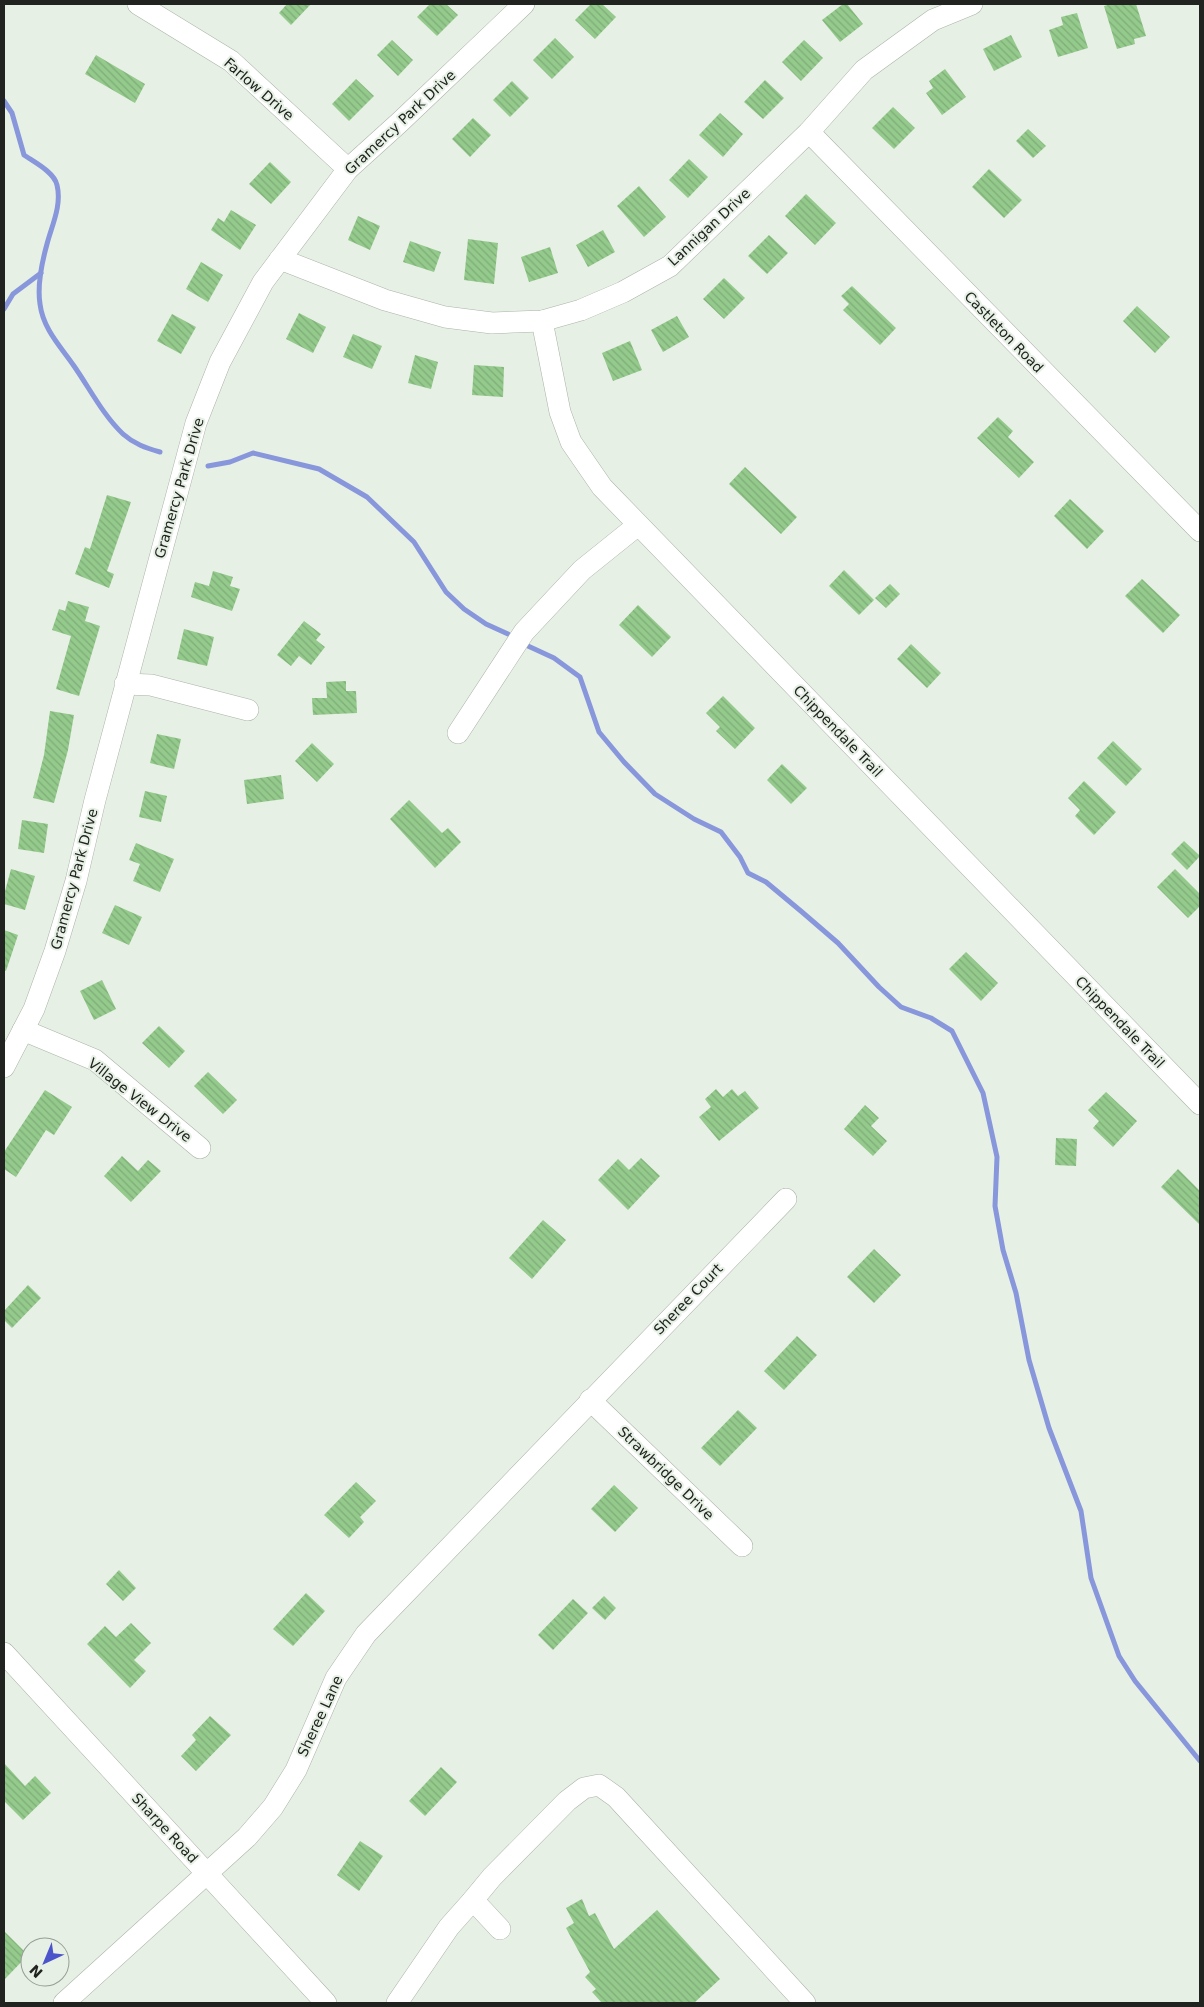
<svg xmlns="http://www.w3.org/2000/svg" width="1204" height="2007" font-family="'DejaVu Sans',sans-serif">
<defs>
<pattern id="building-back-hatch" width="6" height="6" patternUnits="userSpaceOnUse" patternTransform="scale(1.25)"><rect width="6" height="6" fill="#94ca8c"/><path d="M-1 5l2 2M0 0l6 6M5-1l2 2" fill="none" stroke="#7fad78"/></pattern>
</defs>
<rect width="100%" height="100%" fill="#e6f0e4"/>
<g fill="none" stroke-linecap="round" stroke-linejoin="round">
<g stroke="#8896db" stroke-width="5">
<path d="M4,101L12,113L24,155C34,162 54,172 57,185C62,205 52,225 47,244C42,262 37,285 40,304C43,329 61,347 74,366C90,389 103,415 123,434C134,444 146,448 160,452"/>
<polyline points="4,309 13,294 41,273"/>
<polyline points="208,466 230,462 253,453 319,469 367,497 414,542 446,592 464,609 486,624 508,634"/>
<polyline points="528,646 554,658 580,677 599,732 624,762 655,794 694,819 721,832 740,857 748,873 766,882 802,912 838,943 879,987 901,1007 931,1018 952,1031 983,1093 997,1157 995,1206 1003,1250 1016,1293 1029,1360 1049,1428 1081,1511 1091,1578 1119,1656 1135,1681 1200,1761"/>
</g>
</g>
<g fill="url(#building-back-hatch)">
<polygon points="287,4 311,4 291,25 279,13"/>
<polygon points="430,4 446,4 458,15 437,36 417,17"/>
<polygon points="591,4 602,4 616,17 595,39 575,20"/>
<polygon points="843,4 847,4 863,24 840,42 822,20"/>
<polygon points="1111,4 1136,4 1146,36 1134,39 1135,44 1117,49 1104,6"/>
<polygon points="1077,13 1088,48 1058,57 1049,30 1063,25 1061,17"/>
<polygon points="1011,35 1022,57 994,71 983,49"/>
<polygon points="555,38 574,57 552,79 533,60"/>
<polygon points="392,40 413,60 398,76 377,55"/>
<polygon points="804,40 823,58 801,81 782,62"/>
<polygon points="96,55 145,84 135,103 85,74"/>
<polygon points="945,69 966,97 942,115 926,93 933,88 929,81"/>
<polygon points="356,79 374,96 349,121 332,104"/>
<polygon points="765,80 784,98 763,119 744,102"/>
<polygon points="512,81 529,98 510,117 493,100"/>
<polygon points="893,107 915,128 894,149 872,128"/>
<polygon points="720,113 743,134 723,157 699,135"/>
<polygon points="473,118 491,135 470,157 452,139"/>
<polygon points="1028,129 1046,146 1033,158 1016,141"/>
<polygon points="689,159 708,177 688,198 669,180"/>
<polygon points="270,162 291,182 271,204 249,184"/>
<polygon points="989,169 1022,200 1004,218 972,187"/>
<polygon points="639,186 666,217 644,237 617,206"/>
<polygon points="806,194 836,223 815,245 785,216"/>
<polygon points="231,210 256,225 240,250 211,230 218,218 224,222"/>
<polygon points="358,216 380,226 370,250 348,240"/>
<polygon points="603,230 615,252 588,267 576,245"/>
<polygon points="769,235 788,253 767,274 748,256"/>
<polygon points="468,239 498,243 494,284 464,280"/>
<polygon points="410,241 441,252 434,272 403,262"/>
<polygon points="550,247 558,273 529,282 521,257"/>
<polygon points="201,262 223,275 208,302 186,289"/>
<polygon points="724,278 745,298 724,319 703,299"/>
<polygon points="852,286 896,328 880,345 843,310 849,304 841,296"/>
<polygon points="1137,306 1170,337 1155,353 1123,321"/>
<polygon points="299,313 326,327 313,353 286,339"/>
<polygon points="172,314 196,327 181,354 157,341"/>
<polygon points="677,316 689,337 663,352 651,330"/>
<polygon points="353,334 382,346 372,369 343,357"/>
<polygon points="630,341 642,370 613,381 602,353"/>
<polygon points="415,355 438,362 431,389 408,383"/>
<polygon points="474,365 504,367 503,397 472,395"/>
<polygon points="998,417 1013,431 1008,437 1034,462 1019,478 977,438"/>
<polygon points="745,467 797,517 781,534 729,484"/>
<polygon points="107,495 131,502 107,571 114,574 109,588 75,574 85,547 90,549"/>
<polygon points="1070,499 1104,531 1087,549 1054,516"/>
<polygon points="844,570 874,600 859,615 829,586"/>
<polygon points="213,571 233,577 230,586 240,589 232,611 191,597 195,582 209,586"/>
<polygon points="1142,579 1180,615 1163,633 1125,596"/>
<polygon points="890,584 900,594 886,608 875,598"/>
<polygon points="68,601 89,607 85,621 100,626 79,696 56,689 71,636 52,630 59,609 65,611"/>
<polygon points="638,605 671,637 652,657 619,625"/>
<polygon points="304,621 321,634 316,640 325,647 311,665 299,656 291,666 277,655"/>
<polygon points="184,629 214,637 207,666 177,659"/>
<polygon points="911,644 941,673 927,688 897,659"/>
<polygon points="346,681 346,691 356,691 357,713 313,715 312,698 327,698 326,682"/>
<polygon points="723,696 755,728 735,749 716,731 720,727 706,713"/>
<polygon points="50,711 74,715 68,750 54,803 33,798 44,755"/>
<polygon points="157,734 181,739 174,769 150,763"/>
<polygon points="1113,741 1142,769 1126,786 1097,758"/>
<polygon points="312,743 334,764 317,782 295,761"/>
<polygon points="782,764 807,788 791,804 767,780"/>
<polygon points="281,775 284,799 247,804 244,780"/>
<polygon points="1084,781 1116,812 1094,835 1075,816 1080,810 1068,798"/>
<polygon points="145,791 167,796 161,822 139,817"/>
<polygon points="409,800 442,833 448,828 461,842 435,868 390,819"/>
<polygon points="22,820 48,824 44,853 18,849"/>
<polygon points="1184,841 1200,856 1187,870 1171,854"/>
<polygon points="136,843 174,859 160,892 133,881 140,864 129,860"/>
<polygon points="11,869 35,876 25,910 4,904 4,895"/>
<polygon points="1175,869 1200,894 1200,906 1188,918 1157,887"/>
<polygon points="115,905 142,917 129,945 102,933"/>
<polygon points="4,930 18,935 6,971 4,970"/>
<polygon points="966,952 998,983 981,1001 949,969"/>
<polygon points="102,980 116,1009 94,1020 80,991"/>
<polygon points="159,1026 185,1051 169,1068 142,1043"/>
<polygon points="208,1072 237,1100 223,1114 194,1086"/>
<polygon points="716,1089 723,1097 732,1089 738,1096 745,1091 759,1108 719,1141 699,1117 711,1107 705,1099"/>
<polygon points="45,1090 72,1107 54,1135 46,1130 16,1177 4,1169 4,1152"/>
<polygon points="1106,1092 1137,1121 1113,1147 1093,1128 1099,1121 1088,1110"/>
<polygon points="865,1105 879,1118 871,1126 887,1141 873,1156 844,1129"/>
<polygon points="1056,1138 1077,1139 1076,1166 1055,1165"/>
<polygon points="122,1156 138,1171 148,1160 161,1171 131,1202 104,1176"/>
<polygon points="641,1158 660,1176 628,1210 598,1180 618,1159 629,1170"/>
<polygon points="1178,1169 1200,1191 1200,1225 1161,1187"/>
<polygon points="543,1220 566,1240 532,1279 509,1258"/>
<polygon points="874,1249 901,1275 874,1303 847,1277"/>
<polygon points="28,1285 41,1298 12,1328 4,1320 4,1311"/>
<polygon points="797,1336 817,1355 784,1390 764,1371"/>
<polygon points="738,1410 757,1428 720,1466 701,1448"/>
<polygon points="356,1482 376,1501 360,1517 364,1522 349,1538 324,1515"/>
<polygon points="614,1485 638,1508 615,1532 591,1509"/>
<polygon points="119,1570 136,1588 123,1601 106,1584"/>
<polygon points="306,1593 325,1611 293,1646 273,1629"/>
<polygon points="604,1596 616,1608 605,1620 592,1608"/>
<polygon points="573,1599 588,1613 553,1650 538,1635"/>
<polygon points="131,1623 151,1643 134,1660 146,1671 130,1688 87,1644 105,1626 116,1637"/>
<polygon points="210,1716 231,1735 196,1771 181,1756 196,1740 192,1735"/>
<polygon points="4,1763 25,1786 35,1776 51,1793 23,1820 4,1801"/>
<polygon points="441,1767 457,1782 425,1816 409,1801"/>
<polygon points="360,1841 383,1856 359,1891 337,1875"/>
<polygon points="582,1899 589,1916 595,1913 614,1949 657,1910 720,1979 694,2003 602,2003 592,1992 596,1989 585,1977 590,1972 566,1928 574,1923 566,1908"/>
<polygon points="4,1931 28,1955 4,1980"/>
</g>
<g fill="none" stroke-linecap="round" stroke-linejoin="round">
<defs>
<g id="minor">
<polyline points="138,4 231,61 348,169"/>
<polyline points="809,132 1200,531"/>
<polyline points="280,259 385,300 445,317 492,323 542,321 581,310 623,292 670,266 809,132 864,70 933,20 972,4"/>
<polyline points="542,321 560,412 571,442 602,487 1200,1104"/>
<polyline points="125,684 151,685 248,710"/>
<polyline points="458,733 524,632 582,570 638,525"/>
<polyline points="23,1030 95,1060 200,1148"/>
<polyline points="4,1067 34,1009 55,951 76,881 95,800 196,423 220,362 263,282 348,169 400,122 524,4"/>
<polyline points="590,1400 742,1546"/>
<polyline points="4,1653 326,2003"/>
<polyline points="473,1900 492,1877 567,1801 584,1788 599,1785 616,1797 805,2003"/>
<polyline points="64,2003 247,1837 273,1807 296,1770 336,1678 366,1634 786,1199"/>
<polyline points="397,2003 449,1927 473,1900 500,1929"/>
</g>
</defs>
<use href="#minor" stroke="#abb4a9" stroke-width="22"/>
<use href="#minor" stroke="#fff" stroke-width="21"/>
</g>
<g text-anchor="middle" stroke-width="4" stroke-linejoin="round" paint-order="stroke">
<g font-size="14" fill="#20231f" stroke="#e6f0e4">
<text transform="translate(259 89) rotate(41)" y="5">Farlow Drive</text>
<text transform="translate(400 122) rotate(-43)" y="5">Gramercy Park Drive</text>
<text transform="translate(709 227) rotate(-43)" y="5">Lannigan Drive</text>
<text transform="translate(1004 332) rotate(46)" y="5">Castleton Road</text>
<text transform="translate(179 488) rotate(-74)" y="5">Gramercy Park Drive</text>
<text transform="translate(838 731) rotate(46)" y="5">Chippendale Trail</text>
<text transform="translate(74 879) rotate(-75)" y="5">Gramercy Park Drive</text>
<text transform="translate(1120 1022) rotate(46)" y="5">Chippendale Trail</text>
<text transform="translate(140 1100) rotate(38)" y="5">Village View Drive</text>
<text transform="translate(688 1299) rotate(-46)" y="5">Sheree Court</text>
<text transform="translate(666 1473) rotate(44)" y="5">Strawbridge Drive</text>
<text transform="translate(320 1716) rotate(-65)" y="5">Sheree Lane</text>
<text transform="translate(165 1828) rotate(47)" y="5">Sharpe Road</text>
</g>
</g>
<rect width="1204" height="2007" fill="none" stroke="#20231f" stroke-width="10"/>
<g transform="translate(45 1962) rotate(224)"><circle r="24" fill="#e6f0e4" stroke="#979e95"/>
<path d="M0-4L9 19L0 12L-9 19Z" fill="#4c54ca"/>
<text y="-8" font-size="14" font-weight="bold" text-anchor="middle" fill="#20231f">N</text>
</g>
</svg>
